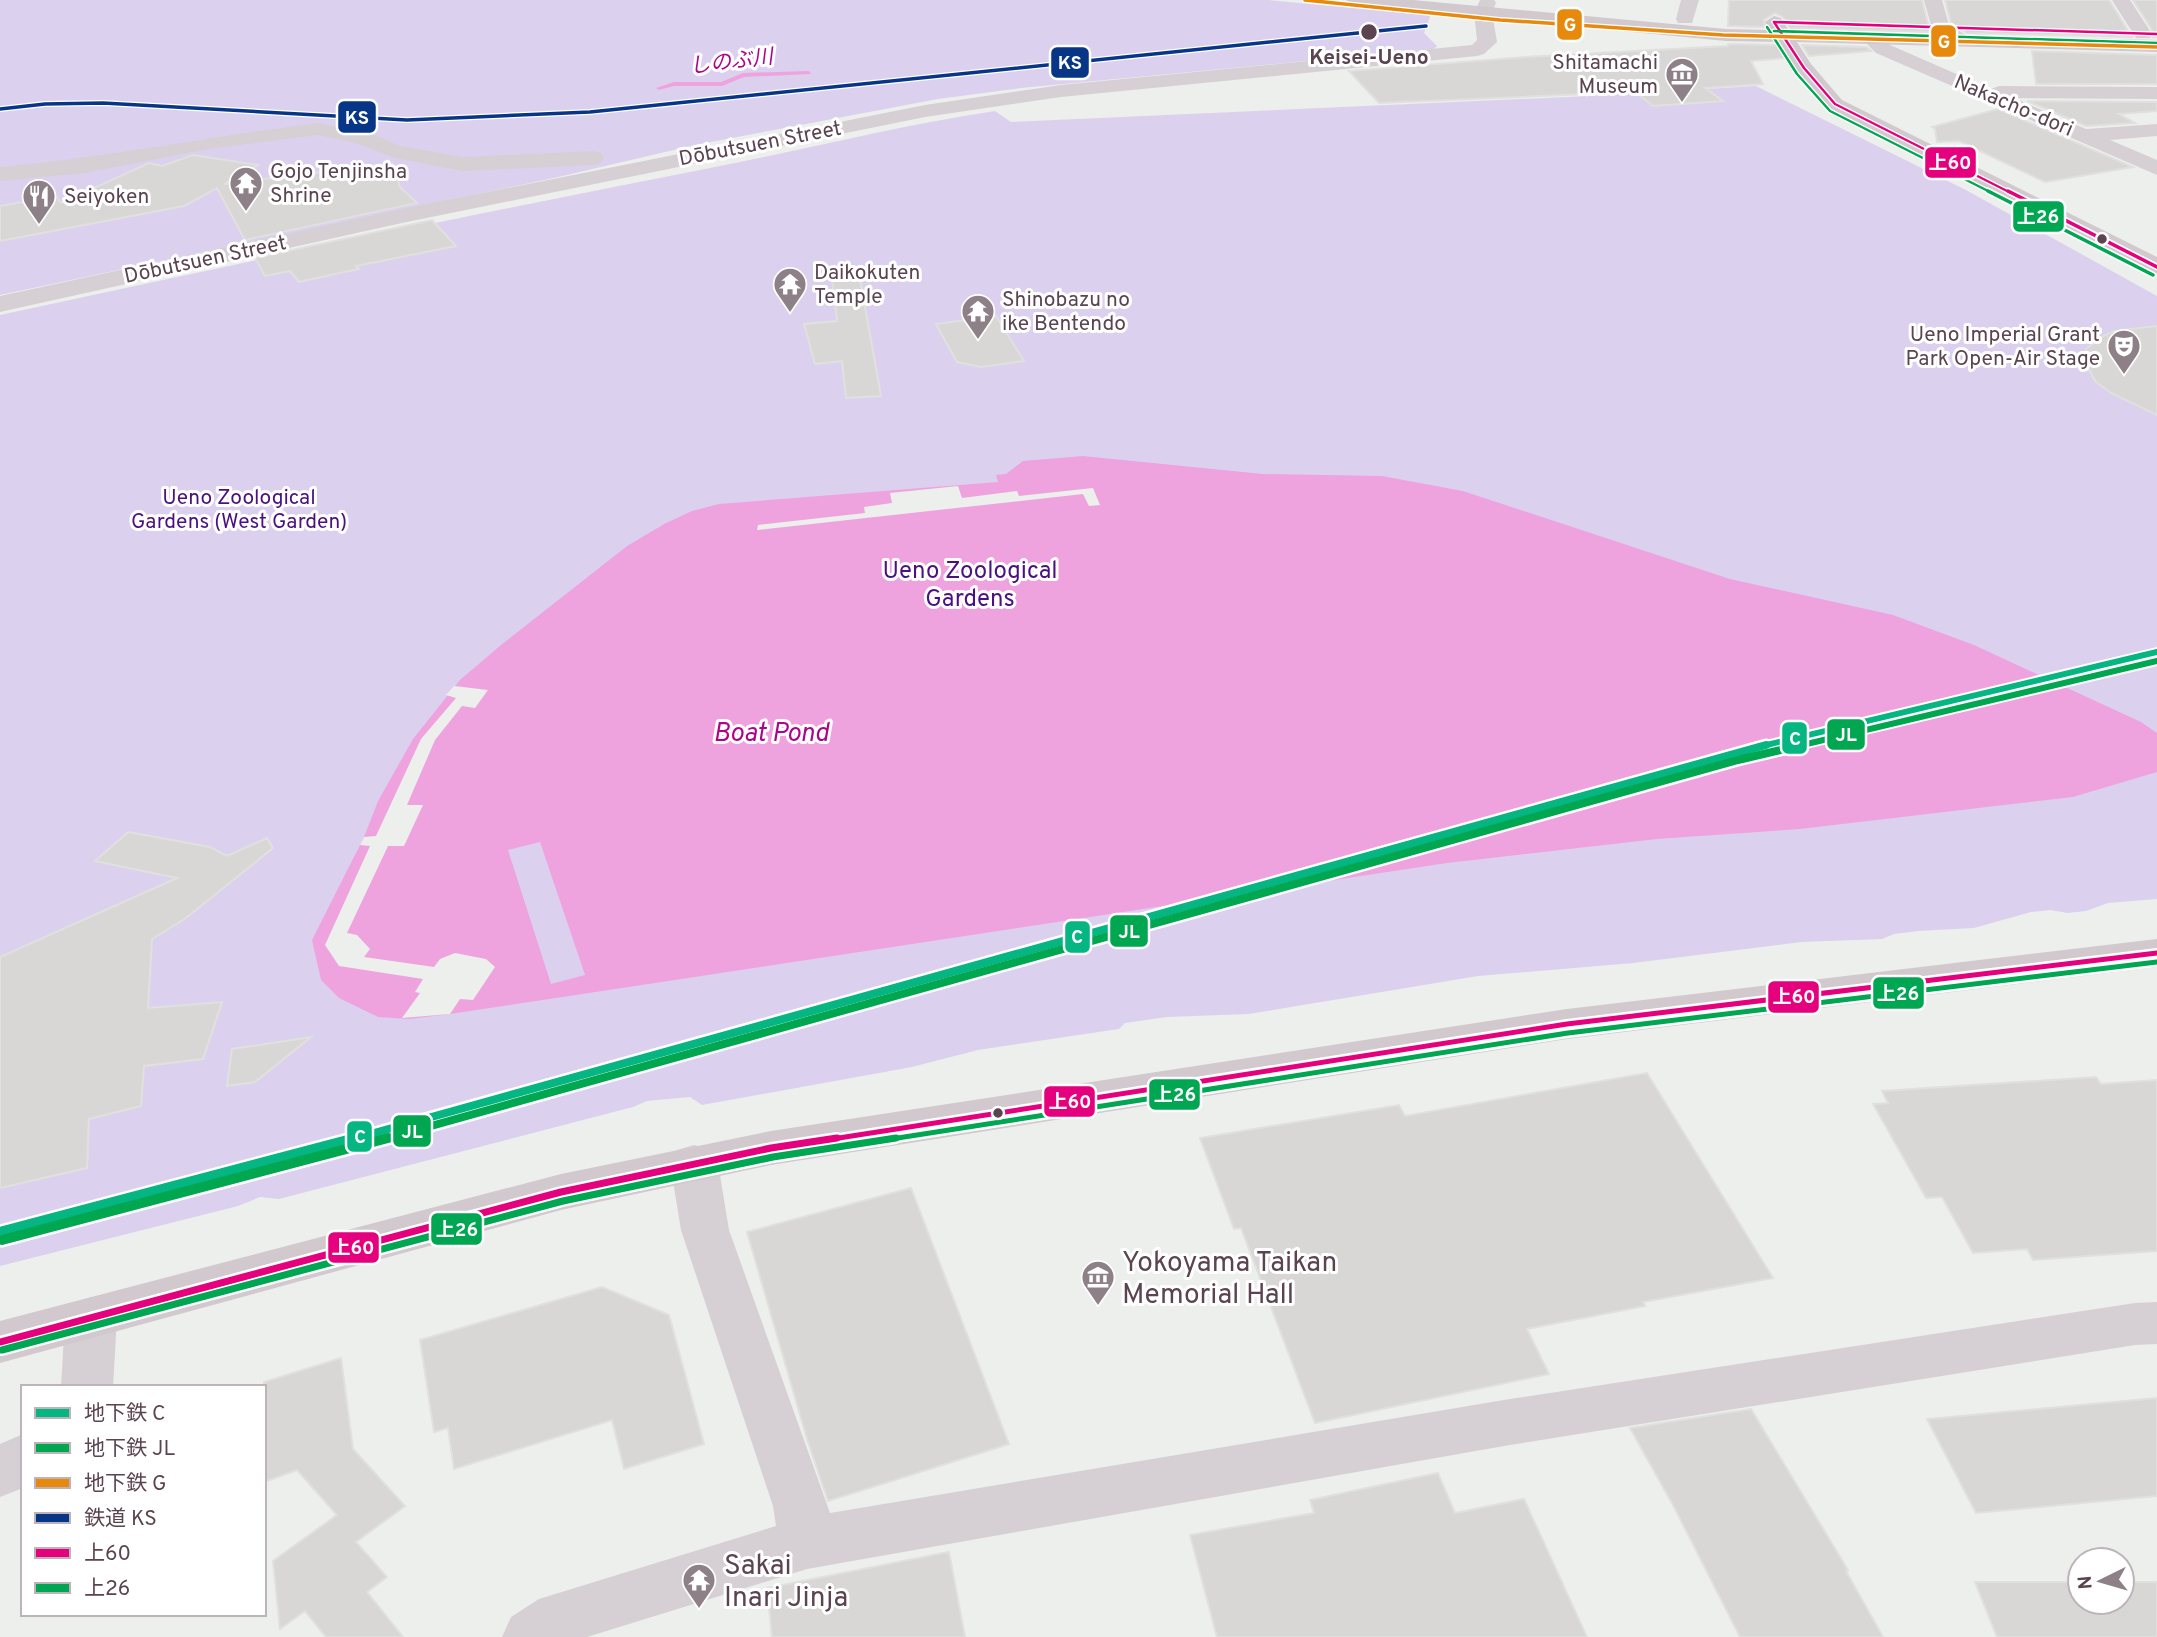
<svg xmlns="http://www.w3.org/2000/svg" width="2157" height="1637" font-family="Overpass,'Noto Sans JP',sans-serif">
<rect width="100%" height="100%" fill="#edefed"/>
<g fill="#dcd0ef">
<polygon points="0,0 1268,0 1428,15 1430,17 1424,33 1437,46 1434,49 1021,88 938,99 695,145 554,178 0,295"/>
<path d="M1756,86L1966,190L2157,296V899L2108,903L2086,911L2068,913L2050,910L2031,912L1974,928L1918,931L1894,934L1882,939L1801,942L1633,963L1478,976L1249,1014L1167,1017L1125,1023L1119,1029L978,1050L912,1067L702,1105L690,1097L647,1101L633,1107L279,1199L260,1197L238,1206L0,1266V315C238,263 476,214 715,167C809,149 900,125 995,111L1011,122L1589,96Z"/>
</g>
<path fill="#efa3de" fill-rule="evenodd" d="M1083,456L1263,474L1382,476L1463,491L1730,579L1893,615L1974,645L2141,722L2157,733V772L2073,797L1800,829L1657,839L1447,863L450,1014L409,1019L378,1017L339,998L321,980L312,940L364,837L378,801L413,739L460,680L501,645L627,546L666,523L692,511L719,504L998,482L996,475L1006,474L1023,461ZM540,842L585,975L551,984L508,850Z"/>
<g fill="#edefed">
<polygon points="958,486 962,498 1017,491 1019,496 1093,488 1100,505 1089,506 1083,494 757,530 758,525 865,513 864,507 892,503 890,493"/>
<polygon points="454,686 488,690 475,708 462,706 435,740 407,805 423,805 404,846 388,846 347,933 357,935 370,949 364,957 434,967 440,959 455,953 486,959 495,967 473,1000 460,999 450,1014 402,1018 420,993 415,992 423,979 339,966 325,945 370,846 360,845 364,837 376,836 421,739 456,698 446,695"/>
</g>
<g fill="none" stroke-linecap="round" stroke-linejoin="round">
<polygon fill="#efa3de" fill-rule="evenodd" points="809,71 811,74 744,77 722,86 674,86 659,90 656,88 674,82 721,82 743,73"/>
</g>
<g fill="#d9d7d6" stroke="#e0e0df" stroke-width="2">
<polygon points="1729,0 1922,0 1930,32 1790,28 1783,17 1775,13 1764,20 1765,27 1728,26"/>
<polygon points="1945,0 2109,0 2132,37 1967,33 1951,23"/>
<polygon points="2133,0 2157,0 2157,37 2153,37 2154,33"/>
<polygon points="1728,44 1777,45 1785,58 1751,61 1763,84 1705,88 1723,101 1653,106 1635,92 1379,103 1349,71 1525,57 1728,46"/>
<polygon points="1802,45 1866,47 1871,51 1809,56"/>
<polygon points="2032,51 2157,55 2157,84 2036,84"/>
<polygon points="2027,101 2157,102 2157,111 2119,114 2135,123 2086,126"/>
<polygon points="1998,109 2133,167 2045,182 1959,141 1937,142 1935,129 1932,127"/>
<polygon points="193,155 258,165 224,184 392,163 400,187 417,203 245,240 217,188 184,206 0,241 0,206 56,196 61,203 149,163 162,166"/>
<polygon points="432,220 456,246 356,266 359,269 299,282 290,271 265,276 255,258"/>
<polygon points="859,273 881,396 846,398 842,361 815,364 804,324 837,321 832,278"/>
<polygon points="996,316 1024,361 981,367 957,362 936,324"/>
<polygon points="2157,326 2157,415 2111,393 2095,381 2084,359 2086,349 2103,336 2114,331"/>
<polygon points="128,832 210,847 227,856 267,838 273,848 186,918 152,939 148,1008 222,1002 203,1059 144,1066 141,1106 89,1119 87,1168 0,1188 0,957 177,878 95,861"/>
<polygon points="311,1037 255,1082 227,1086 232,1049"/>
<polygon points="1647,1073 1773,1278 1643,1302 1645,1306 1527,1329 1549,1374 1315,1423 1241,1228 1234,1229 1200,1138 1399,1105 1405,1116"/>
<polygon points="2096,1077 2101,1084 2157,1080 2157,1251 2033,1260 2027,1249 1973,1253 1942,1197 1926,1198 1873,1104 1888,1103 1882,1091"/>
<polygon points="911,1188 1009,1444 828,1501 807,1439 747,1232"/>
<polygon points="602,1287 669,1315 704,1444 624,1469 612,1420 454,1469 448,1428 434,1432 420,1340"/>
<polygon points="341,1358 353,1449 405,1506 356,1542 387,1577 367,1592 403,1637 326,1637 305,1611 280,1629 273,1561 337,1515 297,1470 264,1482 264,1382"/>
<polygon points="2157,1398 2157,1496 1976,1513 1927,1419"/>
<polygon points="1751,1409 1848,1570 1846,1571 1883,1637 1740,1637 1674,1507 1630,1428"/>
<polygon points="1438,1473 1455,1513 1524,1499 1587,1637 1217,1637 1190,1535 1314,1513 1310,1500"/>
<polygon points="949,1552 965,1637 772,1637 767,1588"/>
<polygon points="1975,1582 2080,1582 2080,1602 2122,1602 2122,1582 2157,1582 2157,1637 1997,1637"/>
</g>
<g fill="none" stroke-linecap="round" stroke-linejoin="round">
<g fill="#d6d0d4" fill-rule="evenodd">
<polygon points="1480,0 1494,0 1496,3 1492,12 1497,42 1484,54 1477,56 1061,97 925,117 402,223 0,312 0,296 402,209 925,105 1061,85 1472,45 1477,40 1474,12"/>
<polygon points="1681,0 1699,0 1692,23 1678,23 1676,19"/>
<polygon points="1924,0 1942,0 1949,25 1978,42 1975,46 1961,46 1933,32"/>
<polygon points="2112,0 2130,0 2152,34 2150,38 2136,38"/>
<polygon points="1872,34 1890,45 1991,89 1999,86 2157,87 2157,99 2014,98 2086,129 2157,124 2157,136 2110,140 2157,160 2157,175 1876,53 1863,40"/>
<path d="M318,123L370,133L400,146L463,157L593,151L601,153L604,158L601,163L593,165L463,171L395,158L356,143L318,135L208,149L85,173L0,181V167C107,157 212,136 318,123Z"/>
<polygon points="694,1145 711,1150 718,1163 729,1230 830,1513 1504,1400 2135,1303 2157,1302 2157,1344 2135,1345 1504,1446 807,1569 587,1637 502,1637 511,1617 539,1599 776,1526 773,1506 681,1230 670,1163 677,1150"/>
<polygon points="91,1297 109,1303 117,1318 113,1387 61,1387 65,1318 73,1303"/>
<polygon points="23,1434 23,1488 0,1497 0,1444"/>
</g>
<g fill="#d1c9cd" fill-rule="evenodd">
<polygon points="1346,0 1413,0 1726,29 1770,30 1765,22 1774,16 1781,18 1789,31 2157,40 2157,52 1797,42 1811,64 1842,100 2157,257 2157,274 1828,108 1797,72 1778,42 1726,41 1355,5"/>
<polygon points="2157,939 2157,967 1567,1039 771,1165 561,1210 0,1363 0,1321 561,1174 771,1131 1567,1009"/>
</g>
<defs>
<g id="bus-1-far3">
<polyline points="1774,22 1804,68 1835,104 2011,193"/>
<polyline points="1774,22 2157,34"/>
</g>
<polyline id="bus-1-far2" points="2008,191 2157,267"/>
<polyline id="bus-1-far1" points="826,1140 1567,1024 2157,953"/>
<polyline id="bus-1" points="0,1342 561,1192 771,1148 837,1138"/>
<g id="bus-2-far3">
<polyline points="1767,27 1797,74 1830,111 1992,193"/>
<polyline points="1774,31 2157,43"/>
</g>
<polyline id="bus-2-far2" points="1988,191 2153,275"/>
<polyline id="bus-2-far1" points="885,1140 1568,1033 2157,962"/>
<polyline id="bus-2" points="2,1350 563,1201 773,1157 896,1138"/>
</defs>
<use href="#bus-1-far3" stroke="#fff" stroke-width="5"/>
<use href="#bus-1-far2" stroke="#fff" stroke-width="7"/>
<use href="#bus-1-far1" stroke="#fff" stroke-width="10"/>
<use href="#bus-1" stroke="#fff" stroke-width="12"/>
<use href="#bus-2-far3" stroke="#fff" stroke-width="5"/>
<use href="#bus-2-far2" stroke="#fff" stroke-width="7"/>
<use href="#bus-2-far1" stroke="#fff" stroke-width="10"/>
<use href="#bus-2" stroke="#fff" stroke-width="12"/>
<use href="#bus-1-far3" stroke="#e5007d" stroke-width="2.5"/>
<use href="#bus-1-far2" stroke="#e5007d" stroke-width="3.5"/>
<use href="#bus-1-far1" stroke="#e5007d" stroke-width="5"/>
<use href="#bus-1" stroke="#e5007d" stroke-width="7"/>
<use href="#bus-2-far3" stroke="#00a651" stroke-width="2.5"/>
<use href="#bus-2-far2" stroke="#00a651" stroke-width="3.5"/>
<use href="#bus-2-far1" stroke="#00a651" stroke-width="5"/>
<use href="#bus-2" stroke="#00a651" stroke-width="7"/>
<defs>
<polyline id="rail-1" points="0,109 45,104 103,103 407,120 590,112 1426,26"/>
</defs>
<use href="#rail-1" stroke="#fff" stroke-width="6"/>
<use href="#rail-1" stroke="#073686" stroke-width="3.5"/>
<defs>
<polyline id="metro-1-far2" points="1758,747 2157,652"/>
<polyline id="metro-1-far1" points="349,1140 1766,745"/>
<polyline id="metro-1" points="0,1232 355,1138"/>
<polyline id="metro-2-far2" points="1794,747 2157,661"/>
<polyline id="metro-2-far1" points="381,1140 1738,760 1802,745"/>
<polyline id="metro-2" points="2,1240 388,1138"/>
<polyline id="metro-3" points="1305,0 1500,20 1723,35 2157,47"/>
</defs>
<use href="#metro-1-far2" stroke="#fff" stroke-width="10"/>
<use href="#metro-1-far1" stroke="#fff" stroke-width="13"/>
<use href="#metro-1" stroke="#fff" stroke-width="15"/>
<use href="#metro-2-far2" stroke="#fff" stroke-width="10"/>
<use href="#metro-2-far1" stroke="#fff" stroke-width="13"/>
<use href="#metro-2" stroke="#fff" stroke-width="15"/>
<use href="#metro-3" stroke="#fff" stroke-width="6"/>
<use href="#metro-1-far2" stroke="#05b582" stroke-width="6"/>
<use href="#metro-1-far1" stroke="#05b582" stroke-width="8"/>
<use href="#metro-1" stroke="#05b582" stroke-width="10"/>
<use href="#metro-2-far2" stroke="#00a650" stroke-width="6"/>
<use href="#metro-2-far1" stroke="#00a650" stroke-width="8"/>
<use href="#metro-2" stroke="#00a650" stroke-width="10"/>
<use href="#metro-3" stroke="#e6890c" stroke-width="3.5"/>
</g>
<defs>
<symbol id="museum-pin" viewBox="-11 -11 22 30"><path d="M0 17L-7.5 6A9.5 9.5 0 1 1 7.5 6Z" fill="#8e8087" stroke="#fff"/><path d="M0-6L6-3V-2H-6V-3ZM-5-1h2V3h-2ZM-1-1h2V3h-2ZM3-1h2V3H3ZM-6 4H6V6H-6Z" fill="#fff"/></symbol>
<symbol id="temple-pin" viewBox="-11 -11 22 30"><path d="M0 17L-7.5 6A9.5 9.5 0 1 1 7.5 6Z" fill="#8e8087" stroke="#fff"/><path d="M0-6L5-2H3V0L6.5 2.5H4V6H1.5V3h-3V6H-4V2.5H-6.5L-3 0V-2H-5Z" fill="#fff"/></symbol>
<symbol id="restaurant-pin" viewBox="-11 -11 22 30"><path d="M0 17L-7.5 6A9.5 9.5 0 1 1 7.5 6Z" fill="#8e8087" stroke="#fff"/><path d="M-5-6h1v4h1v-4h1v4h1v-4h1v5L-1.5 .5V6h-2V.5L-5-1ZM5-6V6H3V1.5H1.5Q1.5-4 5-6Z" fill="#fff"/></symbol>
<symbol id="theatre-pin" viewBox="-11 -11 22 30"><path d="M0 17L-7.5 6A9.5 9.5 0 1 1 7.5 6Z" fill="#8e8087" stroke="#fff"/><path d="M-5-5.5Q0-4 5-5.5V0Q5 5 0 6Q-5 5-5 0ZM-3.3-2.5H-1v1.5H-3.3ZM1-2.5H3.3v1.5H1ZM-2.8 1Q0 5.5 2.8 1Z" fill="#fff"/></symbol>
</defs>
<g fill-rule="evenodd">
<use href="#museum-pin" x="1663" y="55" width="38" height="52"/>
<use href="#temple-pin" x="227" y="164" width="38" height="52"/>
<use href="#restaurant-pin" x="20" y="177" width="38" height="52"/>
<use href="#temple-pin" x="771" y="265" width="38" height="52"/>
<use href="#temple-pin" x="959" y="292" width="38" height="52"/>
<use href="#theatre-pin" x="2105" y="327" width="38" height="52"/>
<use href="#museum-pin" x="1079" y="1258" width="38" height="52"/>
<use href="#temple-pin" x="680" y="1561" width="38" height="52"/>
</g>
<g fill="#5b4450" stroke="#fff" stroke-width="2.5">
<circle cx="1369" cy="32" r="9"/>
<circle cx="2102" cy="239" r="6"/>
<circle cx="998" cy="1113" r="6"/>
</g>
<g text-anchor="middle" stroke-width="6" stroke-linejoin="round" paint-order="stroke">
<g font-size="21" font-weight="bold" fill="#5b4450" stroke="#fff">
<text x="1369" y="64">Keisei-Ueno</text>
</g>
<g font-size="21" font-style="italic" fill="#ae0488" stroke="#fff">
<text transform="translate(731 61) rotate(-7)" y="7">しのぶ川</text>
</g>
<g font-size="21" fill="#5b4450" stroke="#fff" text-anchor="start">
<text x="1658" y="69" text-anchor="end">Shitamachi<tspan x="1658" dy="24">Museum</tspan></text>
<text x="270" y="178">Gojo Tenjinsha<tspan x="270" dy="24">Shrine</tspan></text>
<text x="64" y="203">Seiyoken</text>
<text x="814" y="279">Daikokuten<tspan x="814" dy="24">Temple</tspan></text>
<text x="1002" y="306">Shinobazu no<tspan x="1002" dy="24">ike Bentendo</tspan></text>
<text x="2100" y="341" text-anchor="end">Ueno Imperial Grant<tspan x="2100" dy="24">Park Open-Air Stage</tspan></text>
</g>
<g font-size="21" fill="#5b4450" stroke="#fff">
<text transform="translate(2014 105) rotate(23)" y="7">Nakacho-dori</text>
<text transform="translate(760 143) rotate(-11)" y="7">Dōbutsuen Street</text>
<text transform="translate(205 259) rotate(-12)" y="7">Dōbutsuen Street</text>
</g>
<g font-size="21" fill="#4a1180" stroke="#fff">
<text x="239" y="504">Ueno Zoological<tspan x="239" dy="24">Gardens (West Garden)</tspan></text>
</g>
<g font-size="24" fill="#4a1180" stroke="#fff">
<text x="970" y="578">Ueno Zoological<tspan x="970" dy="28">Gardens</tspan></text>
</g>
<g font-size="26" font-style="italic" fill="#ae0488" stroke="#fff">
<text x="771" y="741">Boat Pond</text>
</g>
<g font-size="28" fill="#5b4450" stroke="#fff" text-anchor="start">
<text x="1122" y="1271">Yokoyama Taikan<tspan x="1122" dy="32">Memorial Hall</tspan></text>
<text x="724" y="1574">Sakai<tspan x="724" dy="32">Inari Jinja</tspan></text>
</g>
</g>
<g stroke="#fff" stroke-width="2.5">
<rect x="1556" y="8" width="27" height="33" rx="7" fill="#e6890c"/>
<rect x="1930" y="24" width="27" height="34" rx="7" fill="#e6890c"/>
<rect x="1050" y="46" width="40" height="33" rx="7" fill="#073686"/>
<rect x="337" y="100" width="40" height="34" rx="7" fill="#073686"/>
<rect x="1924" y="146" width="53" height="33" rx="7" fill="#e5007d"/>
<rect x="2012" y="200" width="53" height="33" rx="7" fill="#00a651"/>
<rect x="1826" y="718" width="40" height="33" rx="7" fill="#00a650"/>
<rect x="1781" y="721" width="27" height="34" rx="7" fill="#05b582"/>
<rect x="1109" y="914" width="40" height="34" rx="7" fill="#00a650"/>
<rect x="1064" y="920" width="27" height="34" rx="7" fill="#05b582"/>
<rect x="1872" y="976" width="53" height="34" rx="7" fill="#00a651"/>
<rect x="1767" y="980" width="53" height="34" rx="7" fill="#e5007d"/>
<rect x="1148" y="1078" width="53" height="33" rx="7" fill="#00a651"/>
<rect x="1043" y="1085" width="53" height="33" rx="7" fill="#e5007d"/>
<rect x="392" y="1114" width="40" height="34" rx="7" fill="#00a650"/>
<rect x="346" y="1120" width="27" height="33" rx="7" fill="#05b582"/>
<rect x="430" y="1212" width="53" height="34" rx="7" fill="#00a651"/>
<rect x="327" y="1231" width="53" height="33" rx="7" fill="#e5007d"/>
</g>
<g font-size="19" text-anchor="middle" font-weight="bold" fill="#fff">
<text x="1570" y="31">G</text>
<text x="1944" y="48">G</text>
<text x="1070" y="69">KS</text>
<text x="357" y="124">KS</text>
<text x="1950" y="169">上60</text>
<text x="2038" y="223">上26</text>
<text x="1846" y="741">JL</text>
<text x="1795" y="745">C</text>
<text x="1129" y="938">JL</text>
<text x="1077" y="943">C</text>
<text x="1898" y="1000">上26</text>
<text x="1794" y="1003">上60</text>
<text x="1175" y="1101">上26</text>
<text x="1070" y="1108">上60</text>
<text x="412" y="1138">JL</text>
<text x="360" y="1143">C</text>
<text x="457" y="1236">上26</text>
<text x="353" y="1254">上60</text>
</g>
<rect x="21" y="1385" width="245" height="231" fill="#ffffff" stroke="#bdb4b9" stroke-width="2"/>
<rect x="35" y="1408" width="35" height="10" fill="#05b582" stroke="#bdb4b9" stroke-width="2"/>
<text x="84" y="1420" font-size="21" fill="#5b4450">地下鉄 C</text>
<rect x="35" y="1443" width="35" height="10" fill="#00a650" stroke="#bdb4b9" stroke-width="2"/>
<text x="84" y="1455" font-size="21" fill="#5b4450">地下鉄 JL</text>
<rect x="35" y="1478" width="35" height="10" fill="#e6890c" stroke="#bdb4b9" stroke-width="2"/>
<text x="84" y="1490" font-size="21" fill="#5b4450">地下鉄 G</text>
<rect x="35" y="1513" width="35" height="10" fill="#073686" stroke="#bdb4b9" stroke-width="2"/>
<text x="84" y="1525" font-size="21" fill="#5b4450">鉄道 KS</text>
<rect x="35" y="1548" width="35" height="10" fill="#e5007d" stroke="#bdb4b9" stroke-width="2"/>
<text x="84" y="1560" font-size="21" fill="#5b4450">上60</text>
<rect x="35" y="1583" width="35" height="10" fill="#00a651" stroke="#bdb4b9" stroke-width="2"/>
<text x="84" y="1595" font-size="21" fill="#5b4450">上26</text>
<g transform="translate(2101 1581) rotate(265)"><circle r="33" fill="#ffffff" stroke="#bdb4b9" stroke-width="2"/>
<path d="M0-5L12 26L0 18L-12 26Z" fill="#8e8087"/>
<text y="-10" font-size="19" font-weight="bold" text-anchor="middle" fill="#5b4450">N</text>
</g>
</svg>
